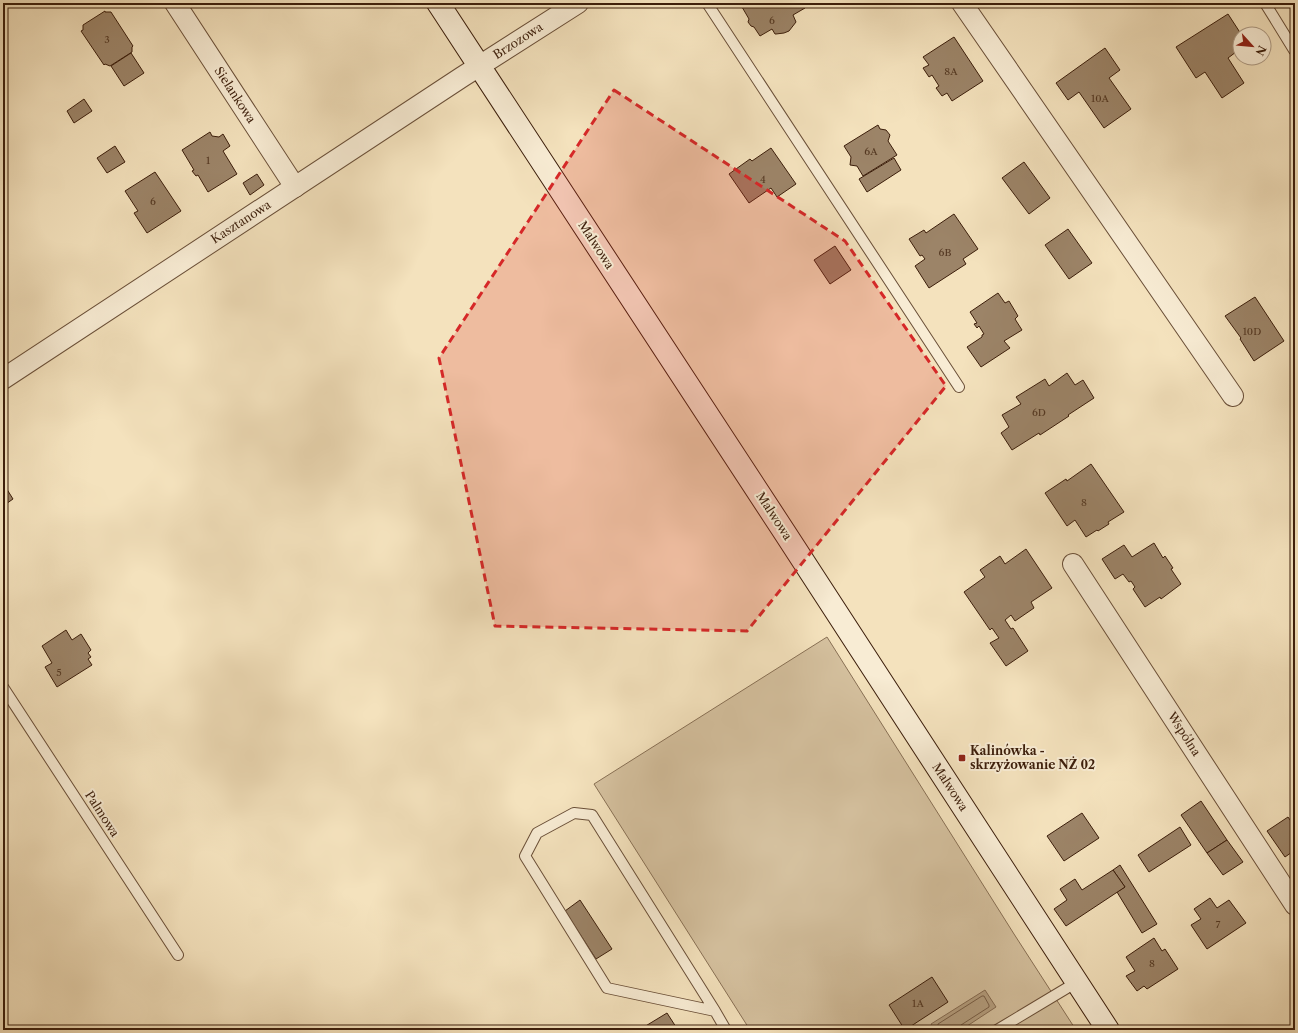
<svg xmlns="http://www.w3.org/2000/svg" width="1298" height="1033" font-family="'Libre Caslon Text',serif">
<rect width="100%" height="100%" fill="#f4e2bd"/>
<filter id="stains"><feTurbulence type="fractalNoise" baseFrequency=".005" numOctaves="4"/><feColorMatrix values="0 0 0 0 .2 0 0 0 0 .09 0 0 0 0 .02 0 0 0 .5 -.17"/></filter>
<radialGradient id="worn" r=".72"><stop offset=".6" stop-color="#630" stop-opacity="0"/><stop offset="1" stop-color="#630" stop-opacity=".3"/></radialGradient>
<polygon fill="#d5c19f" stroke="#887055" points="827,637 1014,934 1076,1030 750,1030 594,784"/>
<polygon fill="#b59f80" stroke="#856b51" points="985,990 996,1007 961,1030 935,1030 931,1024"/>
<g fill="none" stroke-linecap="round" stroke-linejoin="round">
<polyline stroke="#785e46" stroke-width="1" points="938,1030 938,1024 982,996 984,996 989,1005 989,1007 961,1025 959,1030"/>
</g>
<g fill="#9c8468" stroke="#3c1e0b">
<polygon points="749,3 801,3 805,8 793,15 796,22 789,31 784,33 776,34 775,34 772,29 760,36 754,27 751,26 748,22 749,19 742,7"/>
<polygon points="105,11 105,12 111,12 133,46 132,47 132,52 110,66 105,64 104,65 81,31 83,30 83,25"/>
<polygon points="1228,14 1241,34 1240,34 1240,49 1228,58 1244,83 1222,98 1205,72 1196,78 1176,47"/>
<polygon points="954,37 983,81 952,101 947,93 942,96 936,88 939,86 932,75 929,77 923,68 929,65 923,57"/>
<polygon points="1105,48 1120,70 1109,78 1131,109 1104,128 1079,92 1068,100 1056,83"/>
<polygon points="131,53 144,73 124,86 111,66"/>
<polygon points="84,99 92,111 74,123 67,111"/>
<polygon points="878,125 880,129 886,130 890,135 888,141 897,155 863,176 857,166 850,165 851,157 844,146"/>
<polygon points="210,132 212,136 219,137 223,134 230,146 223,151 237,174 208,192 198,175 196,176 192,171 194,170 182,150"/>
<polygon points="115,146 125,162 107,173 97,158"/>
<polygon points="771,148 796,184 777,197 771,188 749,203 729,174 750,159 752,161"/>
<polygon points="894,158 901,170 867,192 859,179"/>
<polygon points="1024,162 1050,198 1029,214 1002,178"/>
<polygon points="155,172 181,211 147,233 134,213 138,211 125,191"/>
<polygon points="257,174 264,185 250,195 243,183"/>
<polygon points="954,214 978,249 963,259 966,264 929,288 915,266 925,259 922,255 920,256 909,239 924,230 926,233"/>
<polygon points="1068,229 1092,263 1069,279 1045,245"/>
<polygon points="835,246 851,270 830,284 814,260"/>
<polygon points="998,293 1005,303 1009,301 1018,316 1015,319 1022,330 1004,341 1010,348 981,367 967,347 982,337 982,335 984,334 979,326 977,328 974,324 977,323 970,312"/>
<polygon points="1255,297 1284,341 1254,361 1240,339 1241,338 1225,316"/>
<polygon points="1067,373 1075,385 1083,380 1094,398 1068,415 1069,416 1040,435 1039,433 1012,450 1001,433 1009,427 1002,415 1021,404 1016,397 1045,379 1049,386"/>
<polygon points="1091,464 1124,512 1108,522 1109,524 1098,531 1097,530 1086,537 1075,520 1067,526 1045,493 1066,479 1067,481"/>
<polygon points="3,483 13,499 3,506"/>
<polygon points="1154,543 1163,558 1165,556 1173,568 1171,569 1181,584 1161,599 1160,597 1145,607 1133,589 1135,587 1131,581 1129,582 1123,574 1115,579 1102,559 1124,545 1132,557"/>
<polygon points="1026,549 1052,588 1031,602 1034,608 1015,621 1011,615 1005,620 1011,629 1013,628 1028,651 1006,666 990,643 999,638 992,628 990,630 964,592 985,577 980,570 1000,556 1005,564"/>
<polygon points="66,630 72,640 81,634 91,650 88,653 91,657 88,659 92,665 57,687 45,667 52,663 42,646"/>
<polygon points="1201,801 1227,840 1207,853 1181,815"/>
<polygon points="1082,813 1099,838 1064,861 1047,836"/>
<polygon points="1288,817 1295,827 1295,850 1285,857 1267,831"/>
<polygon points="1180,827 1191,845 1149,872 1138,855"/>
<polygon points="1227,840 1243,862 1223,875 1207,853"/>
<polygon points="1120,865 1157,924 1142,933 1117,892 1125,887 1113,870"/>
<polygon points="1113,870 1125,887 1066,926 1054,909 1067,900 1060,889 1075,879 1082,890"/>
<polygon points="1210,898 1217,908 1229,900 1246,923 1207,949 1191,925 1201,919 1194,909"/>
<polygon points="580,900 612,949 596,959 565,911"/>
<polygon points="1154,938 1162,951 1165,949 1178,969 1147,989 1144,986 1137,991 1126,976 1135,971 1126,957"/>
<polygon points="932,977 948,1002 905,1030 889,1005"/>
<polygon points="667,1013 678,1030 639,1030"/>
</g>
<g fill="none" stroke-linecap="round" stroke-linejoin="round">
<defs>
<g id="lane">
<polyline points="707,3 959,387"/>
<polyline points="1265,3 1294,50"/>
<polyline points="3,687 178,955"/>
<polyline points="715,1011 607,988 525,856 537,833 574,813 592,815 715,1011 726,1030"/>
<polyline points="997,1030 1077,982"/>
</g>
<g id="street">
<polyline points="175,3 295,187"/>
<polyline points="962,3 1233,396"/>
<polyline points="3,379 462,77 578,3"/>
<polyline points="1073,564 1295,905"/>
</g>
<polyline id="secondary" points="438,3 785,533 1108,1030"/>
</defs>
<use href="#lane" stroke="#6a4f38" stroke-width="12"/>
<use href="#street" stroke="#6a4f38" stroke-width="22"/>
<use href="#secondary" stroke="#3c1e0b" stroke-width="24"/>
<use href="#lane" stroke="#f8ecd4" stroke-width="10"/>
<use href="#street" stroke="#f8ecd4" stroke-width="20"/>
<use href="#secondary" stroke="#f8ecd4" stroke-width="22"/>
</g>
<path fill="#d62828" fill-opacity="0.2" stroke="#d62828" stroke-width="3" stroke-dasharray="8 5" stroke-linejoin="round" d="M614,90L845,241L946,386L747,631L495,626L439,358Z"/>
<rect fill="#8f2418" stroke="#f8ecd4" stroke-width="1.5" x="958" y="754" width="8" height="8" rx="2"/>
<g text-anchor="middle" stroke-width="4" stroke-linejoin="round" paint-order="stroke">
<g font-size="10" fill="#543822">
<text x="772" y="24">6</text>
<text x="107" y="43">3</text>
<text x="951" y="75">8A</text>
<text x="1100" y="102">10A</text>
<text x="871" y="155">6A</text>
<text x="208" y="164">1</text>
<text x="763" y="183">4</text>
<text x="153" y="205">6</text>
<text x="945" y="256">6B</text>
<text x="1252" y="335">10D</text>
<text x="1039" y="416">6D</text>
<text x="1084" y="506">8</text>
<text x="59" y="676">5</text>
<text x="1218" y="928">7</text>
<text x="1152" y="967">8</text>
<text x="918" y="1007">1A</text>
</g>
<g font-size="12" fill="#3c1e0b" stroke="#f8ecd4">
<text transform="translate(518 41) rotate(-33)" y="4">Brzozowa</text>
<text transform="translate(235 95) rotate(57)" y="4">Sielankowa</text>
<text transform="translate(241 222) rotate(-33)" y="4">Kasztanowa</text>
<text transform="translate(596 245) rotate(57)" y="4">Malwowa</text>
<text transform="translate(774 516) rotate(57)" y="4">Malwowa</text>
<text transform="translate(1184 734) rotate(57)" y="4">Wspólna</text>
<text transform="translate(950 787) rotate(57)" y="4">Malwowa</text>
<text transform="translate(102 814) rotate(57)" y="4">Palmowa</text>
</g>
<g font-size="12" font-weight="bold" fill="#3c1e0b" stroke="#f8ecd4" text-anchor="start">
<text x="970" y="755">Kalinówka -<tspan x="970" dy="14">skrzyżowanie NŻ 02</tspan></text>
</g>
</g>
<rect width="1298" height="1033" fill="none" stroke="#f4e2bd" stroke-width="16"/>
<rect x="4" y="4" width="1290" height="1025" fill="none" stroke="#3c1e0b" stroke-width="2"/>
<rect x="8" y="8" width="1282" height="1017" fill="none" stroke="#3c1e0b"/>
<g transform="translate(1252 46) rotate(117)"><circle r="19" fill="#f8ecd4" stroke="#ad9a84"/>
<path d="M0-3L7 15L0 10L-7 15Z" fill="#8f2418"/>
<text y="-6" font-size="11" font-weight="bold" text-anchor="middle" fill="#3c1e0b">N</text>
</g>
<rect width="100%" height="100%" filter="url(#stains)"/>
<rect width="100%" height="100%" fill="url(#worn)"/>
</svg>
